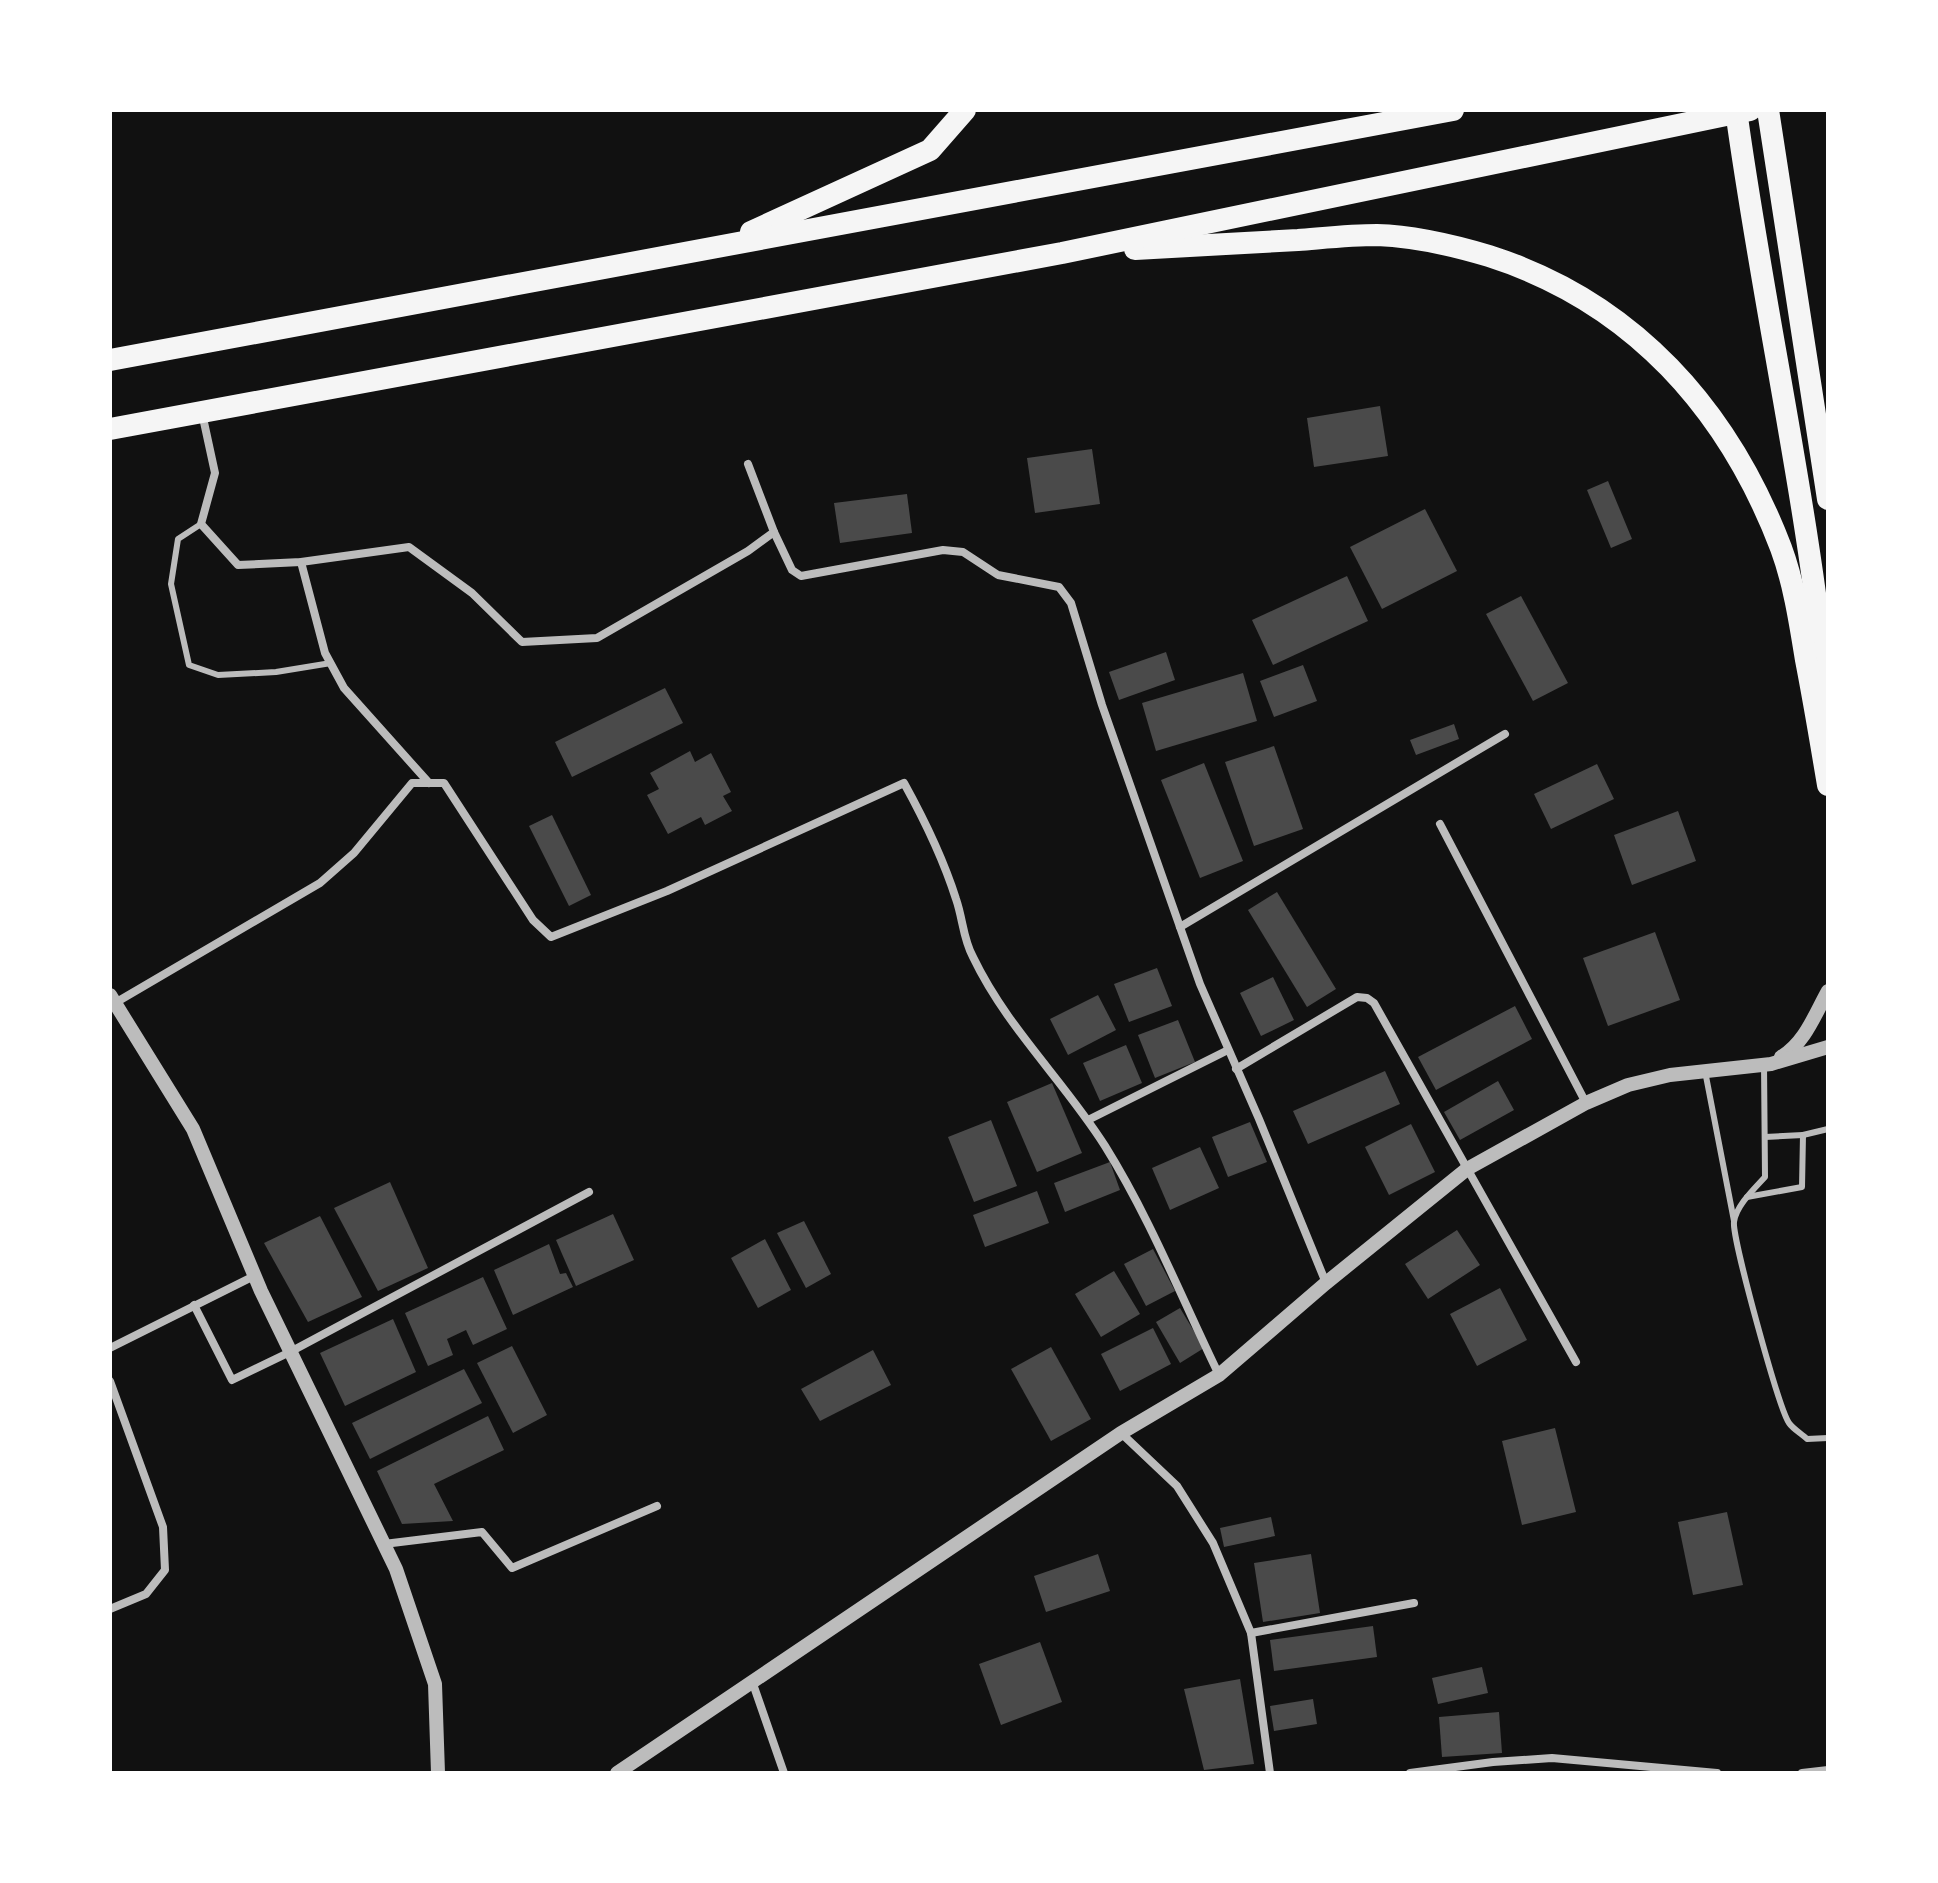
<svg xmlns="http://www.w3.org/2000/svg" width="1938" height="1883" font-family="'Fira Sans Condensed',sans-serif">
<rect width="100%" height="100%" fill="#111"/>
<g fill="#4a4a4a">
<polygon points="1380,406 1388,456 1314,467 1307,418"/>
<polygon points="1092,449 1100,504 1035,513 1027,458"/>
<polygon points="1608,481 1632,539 1611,548 1587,490"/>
<polygon points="907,494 912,533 840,543 834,503"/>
<polygon points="1425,509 1457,571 1382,609 1350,547"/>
<polygon points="1347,576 1368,621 1273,665 1252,620"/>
<polygon points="1521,596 1568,683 1533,701 1486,614"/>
<polygon points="1166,652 1175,680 1119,700 1109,672"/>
<polygon points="1303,665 1317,701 1274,717 1260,681"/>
<polygon points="1243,673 1257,721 1156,751 1142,703"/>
<polygon points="665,688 683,723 572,777 555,742"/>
<polygon points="1454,724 1459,739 1416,755 1410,740"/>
<polygon points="1274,746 1303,829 1254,846 1225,762"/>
<polygon points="690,751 695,762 711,753 731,792 723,796 732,811 705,825 701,817 668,834 647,795 659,789 650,773"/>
<polygon points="1204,763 1243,861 1200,878 1161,780"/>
<polygon points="1597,764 1614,799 1551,829 1534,794"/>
<polygon points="1678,811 1696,861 1632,885 1614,835"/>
<polygon points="552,815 591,895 569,906 529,826"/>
<polygon points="1277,892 1336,989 1307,1007 1248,910"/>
<polygon points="1655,932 1680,1000 1608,1026 1583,958"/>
<polygon points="1157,968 1172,1006 1129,1022 1114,984"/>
<polygon points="1273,977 1294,1020 1261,1036 1240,993"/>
<polygon points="1098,995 1116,1030 1068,1055 1050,1019"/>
<polygon points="1515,1006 1532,1039 1436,1090 1418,1057"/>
<polygon points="1178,1020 1195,1062 1155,1078 1138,1035"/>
<polygon points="1126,1045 1142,1083 1100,1101 1083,1063"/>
<polygon points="1385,1071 1400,1104 1308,1144 1293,1111"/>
<polygon points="1498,1081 1514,1110 1460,1140 1444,1112"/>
<polygon points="1052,1083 1082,1153 1037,1172 1007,1102"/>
<polygon points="991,1120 1017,1186 974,1202 948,1137"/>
<polygon points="1250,1122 1267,1162 1228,1177 1212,1137"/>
<polygon points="1411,1124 1435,1172 1389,1195 1365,1147"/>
<polygon points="1200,1147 1219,1188 1170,1210 1152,1168"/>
<polygon points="1110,1162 1120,1190 1065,1212 1054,1183"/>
<polygon points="390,1182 428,1268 378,1291 334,1208"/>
<polygon points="1037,1191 1049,1223 985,1247 973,1215"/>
<polygon points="613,1214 634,1260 576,1286 556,1240"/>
<polygon points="320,1216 362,1297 308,1322 264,1243"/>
<polygon points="804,1221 831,1274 806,1288 777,1233"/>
<polygon points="1457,1230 1480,1265 1428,1299 1405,1264"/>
<polygon points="765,1239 791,1290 758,1308 731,1258"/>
<polygon points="549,1244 560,1274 566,1273 573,1287 513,1315 494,1270"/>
<polygon points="1153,1249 1175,1291 1146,1306 1124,1264"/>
<polygon points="1114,1271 1140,1314 1101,1337 1075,1294"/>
<polygon points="483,1277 507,1329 473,1345 466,1330 447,1339 453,1355 428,1366 405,1313"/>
<polygon points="1500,1288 1527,1340 1477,1366 1450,1314"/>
<polygon points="1180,1308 1204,1348 1180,1363 1156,1322"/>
<polygon points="393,1319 416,1372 345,1406 320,1353"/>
<polygon points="1153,1328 1171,1364 1120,1391 1101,1354"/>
<polygon points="512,1346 547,1415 513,1433 477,1363"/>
<polygon points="1051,1347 1091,1419 1051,1441 1011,1369"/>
<polygon points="873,1350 891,1385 820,1421 801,1389"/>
<polygon points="464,1369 482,1403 370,1459 352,1423"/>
<polygon points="488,1416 504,1450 434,1484 453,1521 402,1524 377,1471"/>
<polygon points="1555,1428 1576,1512 1522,1525 1502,1441"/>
<polygon points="1727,1512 1743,1585 1693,1595 1678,1522"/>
<polygon points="1271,1517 1275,1536 1224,1547 1220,1528"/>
<polygon points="1098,1554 1110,1591 1046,1612 1034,1576"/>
<polygon points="1311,1554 1320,1613 1263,1622 1254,1563"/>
<polygon points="1373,1626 1377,1657 1274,1671 1270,1640"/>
<polygon points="1040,1642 1062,1702 1001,1725 979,1664"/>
<polygon points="1482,1667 1488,1693 1438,1704 1432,1678"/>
<polygon points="1240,1679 1254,1764 1204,1770 1184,1689"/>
<polygon points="1313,1699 1317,1724 1274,1731 1270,1706"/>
<polygon points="1499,1712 1502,1753 1442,1757 1439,1717"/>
</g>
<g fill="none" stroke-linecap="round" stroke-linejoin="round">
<g stroke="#bcbcbc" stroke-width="6">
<polyline points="201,524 178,539 171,584 189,665 218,675 276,672 331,663"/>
<path d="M1764,1064L1765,1177C1754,1189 1736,1206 1734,1222C1732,1238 1779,1409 1789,1423C1793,1429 1802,1434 1807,1439L1828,1438"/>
<polyline points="1705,1071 1734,1221"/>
<polyline points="1765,1137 1803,1135"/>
<polyline points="1747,1197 1802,1187 1803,1135 1828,1129"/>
</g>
<g stroke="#bcbcbc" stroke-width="8">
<polyline points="202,413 215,473 201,524 238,565 301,562 409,547 472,593 522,642 597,638 748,551 774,532 748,464"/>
<polyline points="774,532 792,570 801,576 943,550 963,552 998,575 1059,587 1071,603 1102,705 1200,984 1259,1119 1326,1283"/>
<polyline points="301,562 325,653 344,688 429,783"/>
<polyline points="1440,824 1586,1103"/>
<polyline points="1180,927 1505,734"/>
<path d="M115,1003L320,883L354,853L412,783H444L533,920L551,937L667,891L904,783C925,821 943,858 956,899C963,919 963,939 973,957C1007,1028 1064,1081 1105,1146C1150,1218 1182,1299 1219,1375"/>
<polyline points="1236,1069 1357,997 1367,998 1374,1003 1576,1362"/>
<polyline points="1088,1120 1228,1050"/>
<polyline points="194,1305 232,1380 290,1352 589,1192"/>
<polyline points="110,1348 256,1275"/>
<polyline points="110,1381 163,1527 165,1570 146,1594 110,1609"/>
<polyline points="1121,1433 1177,1486 1213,1543 1251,1633 1270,1773"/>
<polyline points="384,1544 482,1532 512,1568 657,1506"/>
<polyline points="1251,1633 1414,1603"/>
<polyline points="752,1681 784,1773"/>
<polyline points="1410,1773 1493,1762 1552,1758 1717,1773"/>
<polyline points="1802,1773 1828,1770"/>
</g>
<g stroke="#bcbcbc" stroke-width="14">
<polyline points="110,995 193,1129 261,1291 396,1569 435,1684 438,1773"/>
<path d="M1781,1057C1805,1043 1815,1014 1828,991"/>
<polyline points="617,1773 1121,1433 1219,1375 1326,1283 1467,1169 1586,1103 1628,1085 1670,1075 1771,1064 1828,1047"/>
</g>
<g stroke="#f5f5f5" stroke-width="22">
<path d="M1736,110C1763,308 1809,504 1828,704"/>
<polyline points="1768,110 1828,499"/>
<polyline points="751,232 930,150 965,110"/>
<path d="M1135,249C1190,246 1244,243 1298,240C1324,238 1351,235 1377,235C1415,236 1452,245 1489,256C1633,302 1728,409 1781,548C1794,583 1800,623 1806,660C1814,701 1821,743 1828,785"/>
<polyline points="110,360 1453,110"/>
<polyline points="110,429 1062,253 1750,110"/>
</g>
</g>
<rect width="1938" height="1883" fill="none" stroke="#ffffff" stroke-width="224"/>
</svg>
